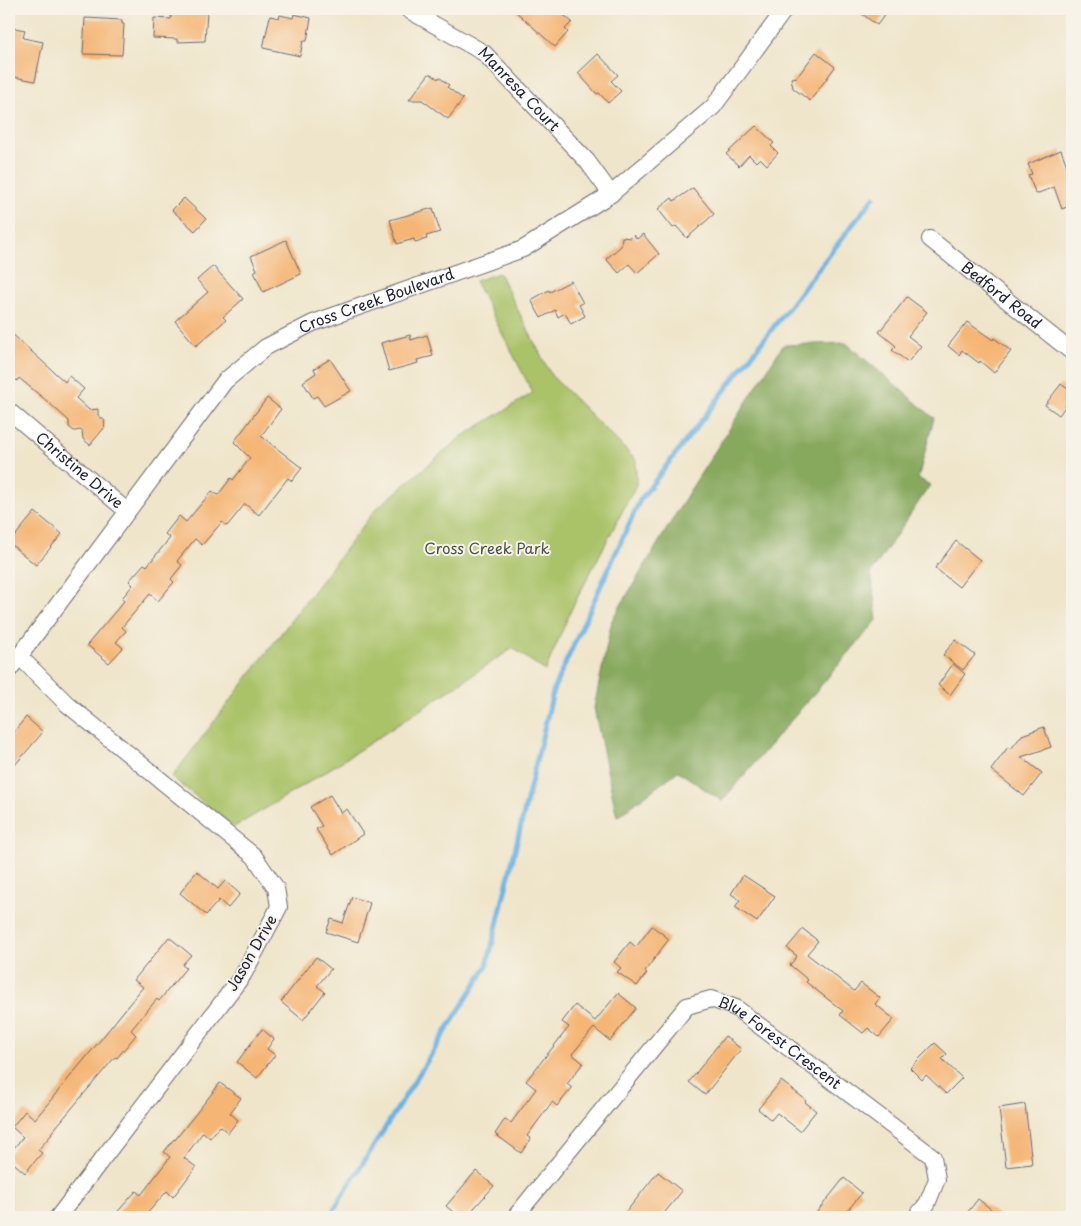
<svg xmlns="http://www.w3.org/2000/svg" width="1081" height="1226" font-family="'Playpen Sans',sans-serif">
<rect width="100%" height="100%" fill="#f7f3e8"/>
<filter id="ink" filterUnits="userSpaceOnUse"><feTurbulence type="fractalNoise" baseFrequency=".02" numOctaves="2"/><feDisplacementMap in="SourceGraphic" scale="10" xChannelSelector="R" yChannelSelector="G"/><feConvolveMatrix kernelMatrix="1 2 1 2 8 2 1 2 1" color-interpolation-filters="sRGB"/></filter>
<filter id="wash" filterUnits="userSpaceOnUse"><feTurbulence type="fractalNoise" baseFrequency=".0096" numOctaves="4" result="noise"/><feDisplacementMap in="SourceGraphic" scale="20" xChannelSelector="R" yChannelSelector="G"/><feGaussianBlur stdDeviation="1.12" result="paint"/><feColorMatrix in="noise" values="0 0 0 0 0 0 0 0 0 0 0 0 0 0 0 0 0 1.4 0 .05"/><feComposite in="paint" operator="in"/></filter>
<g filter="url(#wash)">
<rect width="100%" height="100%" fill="#efe5ca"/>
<path fill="#aac369" stroke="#667252" d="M499,273L551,375L636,460V485L571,610L545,671L513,648C421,709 330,772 234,827L172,777L375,510L461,437L533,393L475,281Z"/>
<polygon fill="#87a95d" stroke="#54664c" points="846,343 934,418 918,478 930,485 871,573 877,620 722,801 678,771 617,817 594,708 612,620 689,492 783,345"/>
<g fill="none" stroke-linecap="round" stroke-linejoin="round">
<polyline stroke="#6db4e4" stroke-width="5" points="329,1217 487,966 554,688 640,500 874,197"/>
</g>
<g id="blocks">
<g fill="#f5b575">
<polygon points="513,9 557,9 572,22 565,29 568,32 555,47"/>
<polygon points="855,9 889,9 877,25"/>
<polygon points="187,11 207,12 205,41 177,42 177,39 153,38 154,18 171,19 171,13 187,13"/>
<polygon points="294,14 311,18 307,41 303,41 300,56 263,48 270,16 279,18 280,15 293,18"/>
<polygon points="85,18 122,20 122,24 124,24 122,55 83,54"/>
<polygon points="9,27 25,30 23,38 43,42 35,81 9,76"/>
<polygon points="816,52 835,67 810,101 793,88 791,78 797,77"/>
<polygon points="598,54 618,75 611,81 621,91 608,103 599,93 597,94 578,73"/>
<polygon points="429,74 431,74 438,79 439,77 449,85 447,87 463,99 448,119 422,100 409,100"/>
<polygon points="756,126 774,143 771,146 778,153 767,165 760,158 756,162 749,155 739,166 726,154"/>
<polygon points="1061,150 1069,171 1072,170 1072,205 1062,209 1054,187 1036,194 1028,175 1032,174 1028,164"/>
<polygon points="693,188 714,214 687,238 676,226 673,228 658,209 672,198 674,201"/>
<polygon points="184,198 206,219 195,231 172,210"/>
<polygon points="433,208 440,232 426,236 427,239 415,242 414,239 397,244 390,220"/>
<polygon points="643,234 659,254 637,273 629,264 619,273 606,259 621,246 622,237 631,238 634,235 637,239"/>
<polygon points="286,240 301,274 263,292 254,272 257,270 251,256"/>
<polygon points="213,266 243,299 223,317 226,320 196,346 175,321 208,292 197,280"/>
<polygon points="571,281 583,303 579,305 585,316 571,324 565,313 558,317 555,310 541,318 531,300 549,290 550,292"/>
<polygon points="907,297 927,312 908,336 921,346 908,362 892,350 896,346 879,332"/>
<polygon points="967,322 993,340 994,338 1011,351 994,373 980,361 979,363 962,350 959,355 948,346"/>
<polygon points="9,331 65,382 69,376 84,389 76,398 89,410 98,409 98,415 105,421 104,423 105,424 104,426 105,427 90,445 83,439 82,430 74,431 69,427 69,421 48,402 19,378 17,381 9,374"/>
<polygon points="410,335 411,340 427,335 433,356 417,360 418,363 389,371 381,343"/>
<polygon points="330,359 351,391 324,406 317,396 313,398 303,382 316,373 314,369"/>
<polygon points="1061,384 1072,392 1072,394 1067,402 1068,403 1059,415 1045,405"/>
<polygon points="267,398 281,409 261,436 302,468 292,481 288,478 259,515 245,504 227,526 222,522 202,545 195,539 177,561 182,565 171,579 174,582 158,601 150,594 122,627 126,631 116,642 123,648 109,663 87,645 124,601 122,598 133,585 129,581 144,564 147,566 170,538 165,534 179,516 186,522 212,491 218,495 231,478 233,480 250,458 234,442"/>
<polygon points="35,512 62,534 36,565 9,543"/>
<polygon points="956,541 980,560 959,587 935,568"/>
<polygon points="955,640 975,655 963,670 943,655"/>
<polygon points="953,664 965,674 950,695 938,685"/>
<polygon points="26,717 43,732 9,772 9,738"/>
<polygon points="1044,727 1051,747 1021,757 1042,773 1024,796 991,770 1008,747 1011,749 1022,735"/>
<polygon points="330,795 341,813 347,809 363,834 333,855 316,829 322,826 310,807"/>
<polygon points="197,871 218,889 225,881 240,894 228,908 219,900 206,915 180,893"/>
<polygon points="743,875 775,896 757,922 735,907 740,900 731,894"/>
<polygon points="352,897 370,903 358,942 326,932 331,919 343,923"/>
<polygon points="652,926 669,939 645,971 647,973 637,986 617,972 621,968 614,962 630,942 636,947"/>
<polygon points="803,929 818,941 807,954 854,991 861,983 880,998 875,1004 894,1019 879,1037 868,1028 863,1033 840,1015 843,1011 806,982 808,980 790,965 797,956 787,948"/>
<polygon points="169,937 191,955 182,965 186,968 159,1001 157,999 131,1030 136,1035 117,1058 115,1057 51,1133 52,1134 38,1150 42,1153 25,1173 9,1159 9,1154 23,1137 12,1127 25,1111 35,1119 98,1043 143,987 134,980"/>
<polygon points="316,957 331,969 317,986 325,992 303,1020 281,1002"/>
<polygon points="618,993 636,1008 610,1041 594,1028 572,1054 583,1063 567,1084 572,1088 557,1106 552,1102 527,1136 531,1139 521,1153 495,1134 505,1119 511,1123 536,1089 526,1081 569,1027 562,1022 575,1005 595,1021"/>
<polygon points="262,1029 274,1039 267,1049 275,1055 257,1078 237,1062"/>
<polygon points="725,1036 741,1049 705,1095 689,1082"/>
<polygon points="935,1043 947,1054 942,1059 962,1078 946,1094 926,1075 922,1080 910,1068"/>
<polygon points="781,1081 806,1100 805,1102 816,1111 800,1131 777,1113 771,1120 758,1109"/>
<polygon points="220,1083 241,1098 230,1113 238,1120 228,1133 220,1126 210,1138 203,1132 184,1158 196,1167 173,1197 167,1191 144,1217 113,1217 136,1191 141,1195 170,1157 164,1152 174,1139 175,1140"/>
<polygon points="1025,1104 1032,1164 1006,1167 999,1108"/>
<polygon points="476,1171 494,1186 466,1217 459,1217 446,1206"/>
<polygon points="658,1172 682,1191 661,1217 622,1217"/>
<polygon points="844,1178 862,1193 842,1217 813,1217"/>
<polygon points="978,1199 1001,1217 964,1217"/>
</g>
</g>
</g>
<g filter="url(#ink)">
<use href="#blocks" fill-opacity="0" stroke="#6a666d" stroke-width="1"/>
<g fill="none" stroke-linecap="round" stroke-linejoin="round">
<defs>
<g id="street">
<path id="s1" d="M407,9L484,53L587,161L611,194"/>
<path id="s2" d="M930,239L1072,352"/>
<path id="s3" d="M9,411L127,511"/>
<polyline points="20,657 67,704 254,856 276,888 279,907 243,975 58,1217"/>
<path id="s4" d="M9,670L225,381L266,347L313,323L523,249L611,194L713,107L785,9"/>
<path id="s5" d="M515,1217L687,1006L711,999L736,1008L933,1157L937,1179L927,1204L916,1217"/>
</g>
</defs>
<use href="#street" stroke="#6a666d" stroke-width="18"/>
<use href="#street" stroke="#fff" stroke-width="16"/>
</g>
</g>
<g text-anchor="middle" stroke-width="4" stroke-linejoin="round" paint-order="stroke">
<g font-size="15" fill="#22223b" stroke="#f7f3e8">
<text dy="5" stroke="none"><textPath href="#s1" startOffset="139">Manresa Court</textPath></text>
<text dy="5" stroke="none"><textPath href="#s2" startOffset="91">Bedford Road</textPath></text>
<text dy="5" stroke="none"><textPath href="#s4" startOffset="534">Cross Creek Boulevard</textPath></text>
<text dy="5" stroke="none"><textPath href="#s3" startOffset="92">Christine Drive</textPath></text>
<text transform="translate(252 953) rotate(-60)" y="5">Jason Drive</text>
<text dy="5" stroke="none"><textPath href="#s5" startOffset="379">Blue Forest Crescent</textPath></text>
</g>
<g font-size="15" fill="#4b5249" stroke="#f7f3e8">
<text x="487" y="554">Cross Creek Park</text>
</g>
</g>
<rect width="1081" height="1226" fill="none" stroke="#f7f3e8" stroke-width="30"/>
</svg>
